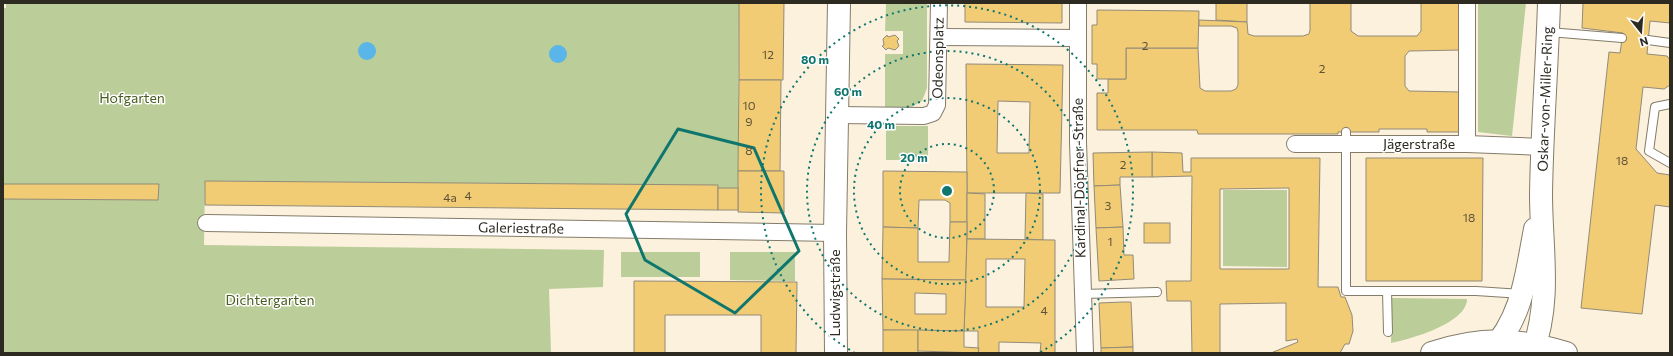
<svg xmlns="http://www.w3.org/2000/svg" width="1673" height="356" font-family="Commissioner,sans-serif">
<rect width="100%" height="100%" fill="#fbf1dd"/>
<g fill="#bbcd98">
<polygon points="6,3 739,3 738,188 718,188 718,185 712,185 205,181 204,245 604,250 603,287 549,289 551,353 3,353 3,8 6,8"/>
<polygon points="886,3 927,3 927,88 922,101 908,109 885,108 885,54 903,54 903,31 885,31"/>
<polygon points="1478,3 1526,3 1512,136 1478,132"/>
<rect x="886" y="126" width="42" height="34"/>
<polygon points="1223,190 1287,190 1287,267 1223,266"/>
<rect x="621" y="252" width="79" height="25"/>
<polygon points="730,252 795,252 795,281 730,280"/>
<path d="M1392,298L1467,299C1467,323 1411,339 1391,343Z"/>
</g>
<g fill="#5ab5e8">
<circle cx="367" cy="51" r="9"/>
<circle cx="558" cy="54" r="9"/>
</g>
<g fill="#f1cc75" stroke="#938b78" fill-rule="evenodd">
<polygon points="739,3 784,3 783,80 739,80"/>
<polygon points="965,3 1062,3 1062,23 965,22"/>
<polygon points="1216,3 1247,3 1247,22 1216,20"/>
<polygon points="1310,3 1351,3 1351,31 1358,36 1417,36 1421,31 1421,3 1462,3 1461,50 1409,51 1405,56 1405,86 1409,91 1461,92 1461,132 1427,132 1427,129 1379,129 1379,132 1338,132 1338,134 1198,134 1197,130 1097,130 1097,93 1108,93 1108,79 1126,79 1126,48 1198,48 1200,88 1205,91 1231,91 1236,89 1238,85 1238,32 1237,28 1231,26 1199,26 1199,20 1247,22 1248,34 1254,36 1303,36 1309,34 1310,30"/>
<polygon points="1583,3 1670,3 1670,23 1650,21 1647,54 1667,56 1670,60 1670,85 1664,89 1643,87 1636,149 1657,173 1670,175 1670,207 1655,205 1642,314 1581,308 1609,52 1620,53 1623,33 1582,28"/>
<polygon points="1097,10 1199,11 1198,48 1126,48 1126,79 1097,79 1097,64 1092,64 1092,25 1097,25"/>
<polygon points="887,35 888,37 895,35 899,39 897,41 899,46 895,50 888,48 886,50 882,46 884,45 883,39"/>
<path d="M966,64L1063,65L1060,193H967ZM998,101L1030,102L1029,153H997Z"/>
<polygon points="739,80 781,80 780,171 738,171"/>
<path d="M1152,152L1182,153L1183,172H1191V158H1320L1318,287H1338L1341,297H1345L1352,315L1353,331L1349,344H1345L1340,353H1271L1298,342L1297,339L1286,341V303L1220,304V353H1192L1191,301H1167L1166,281H1191L1192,176L1152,177ZM1289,188V269H1220V189Z"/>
<polygon points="1152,152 1152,177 1120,177 1120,185 1094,186 1093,153"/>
<polygon points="1366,158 1483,158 1482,281 1366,281"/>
<polygon points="738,171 784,171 784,213 738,212"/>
<polygon points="883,171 967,172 967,222 950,222 950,203 945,200 919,200 918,228 883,227"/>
<polygon points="205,181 718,185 718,210 205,205"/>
<polygon points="3,184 159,184 158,200 3,199"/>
<polygon points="1120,185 1123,227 1096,228 1094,186"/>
<rect x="718" y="188" width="20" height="22"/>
<polygon points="967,193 985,194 985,239 967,239"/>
<polygon points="1026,193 1043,194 1043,240 1025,239"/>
<polygon points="950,222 967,222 966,280 882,279 883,227 918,228 918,262 949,262"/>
<rect x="1144" y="223" width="26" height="20"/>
<polygon points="1123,227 1124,255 1133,255 1134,279 1099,281 1096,228"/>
<path d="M967,239L1055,240V353H1040L1041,343L999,342V353H978V331H964ZM986,259H1025L1024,307H986Z"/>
<path d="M882,279L966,280L964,331L883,330ZM915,293L946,294V314H915Z"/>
<polygon points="634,281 797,282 796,353 761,353 761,315 665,315 665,353 634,353"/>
<polygon points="1123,302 1131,302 1133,347 1101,348 1099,303"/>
<rect x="883" y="330" width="35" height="23"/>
<polygon points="918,330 964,331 964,347 979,348 978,353 918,351"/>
<polygon points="1133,347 1133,353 1101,353 1101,348"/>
</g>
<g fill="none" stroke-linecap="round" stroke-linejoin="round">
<defs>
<g id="lane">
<polyline points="1549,32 1622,38"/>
<polyline points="1648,40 1670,43"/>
<polyline points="1670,104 1655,107 1649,151 1670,163"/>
<polyline points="1346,132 1346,291 1476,291 1522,294"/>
<polyline points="1387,291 1388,332"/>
<polyline points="1082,294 1157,292"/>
</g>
<g id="street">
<polyline points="1078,3 1078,142 1085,353"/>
<polyline points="939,37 1077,38"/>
<polyline points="838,115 924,116 933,113 937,105 939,3"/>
<polyline points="1295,144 1467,144 1544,147"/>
<polyline points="1467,144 1467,3"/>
<polyline points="206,223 835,233"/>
</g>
<g id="secondary">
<polyline points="836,353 835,233 839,3"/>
<path d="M1432,353C1481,337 1517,338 1566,353"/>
<path d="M1489,353C1523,318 1526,275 1535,229"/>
<path d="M1532,353C1552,301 1541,248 1541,194C1542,130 1547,67 1549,3"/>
</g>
</defs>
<use href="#lane" stroke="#847c6a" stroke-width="10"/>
<use href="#street" stroke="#847c6a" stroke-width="18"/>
<use href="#secondary" stroke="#847c6a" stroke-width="24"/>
<use href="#lane" stroke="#fff" stroke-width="8"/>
<use href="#street" stroke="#fff" stroke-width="16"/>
<use href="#secondary" stroke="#fff" stroke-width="22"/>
</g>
<path fill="none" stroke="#0f766e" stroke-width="3" stroke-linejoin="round" d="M678,129L754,148L799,251L735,313L645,260L626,214Z"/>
<g fill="none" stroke="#0f766e" stroke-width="2" stroke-dasharray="2 4">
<circle cx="947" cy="191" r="47"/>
<circle cx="947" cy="191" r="93"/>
<circle cx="947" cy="191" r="140"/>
<path d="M855 353A186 186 0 1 1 1039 353"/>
</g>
<g text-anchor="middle" stroke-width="3" stroke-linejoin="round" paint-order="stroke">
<g font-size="12" fill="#5e5237">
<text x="1145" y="50">2</text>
<text x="768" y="59">12</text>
<text x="1322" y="73">2</text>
<text x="749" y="110">10</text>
<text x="749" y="126">9</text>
<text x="749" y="155">8</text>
<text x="1622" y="165">18</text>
<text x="1123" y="169">2</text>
<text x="468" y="200">4</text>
<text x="450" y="202">4a</text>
<text x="1108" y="210">3</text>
<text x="1469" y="222">18</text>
<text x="1110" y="246">1</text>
<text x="1044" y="315">4</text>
</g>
<g font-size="14" fill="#2d2a22" stroke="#fff">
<text transform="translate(938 58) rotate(-89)" y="5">Odeonsplatz</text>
<text transform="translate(1545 99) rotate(-88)" y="5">Oskar-von-Miller-Ring</text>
<text x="1419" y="149">Jägerstraße</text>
<text transform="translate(1079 178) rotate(-91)" y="5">Kardinal-Döpfner-Straße</text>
<text transform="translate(521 228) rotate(1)" y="5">Galeriestraße</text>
<text transform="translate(835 293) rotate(-90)" y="5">Ludwigstraße</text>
</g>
<g font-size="14" fill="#4b5c20" stroke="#fff">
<text x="132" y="103">Hofgarten</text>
<text x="270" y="305">Dichtergarten</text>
</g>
</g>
<circle cx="947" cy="191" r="6" fill="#0f766e" stroke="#fff" stroke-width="2"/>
<g font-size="12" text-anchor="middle" font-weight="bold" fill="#0f766e" stroke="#fff" stroke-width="3" stroke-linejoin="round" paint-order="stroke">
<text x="815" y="64">80 m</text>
<text x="848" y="96">60 m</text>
<text x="881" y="129">40 m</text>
<text x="914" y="162">20 m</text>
</g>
<rect width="1673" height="356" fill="none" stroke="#2d2a22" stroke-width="8"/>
<g transform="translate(1641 32) rotate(163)" stroke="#ffffff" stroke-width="3" paint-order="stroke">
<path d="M0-3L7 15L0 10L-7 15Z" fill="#2d2a22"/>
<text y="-6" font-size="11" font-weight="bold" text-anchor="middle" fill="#2d2a22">N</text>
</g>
</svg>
